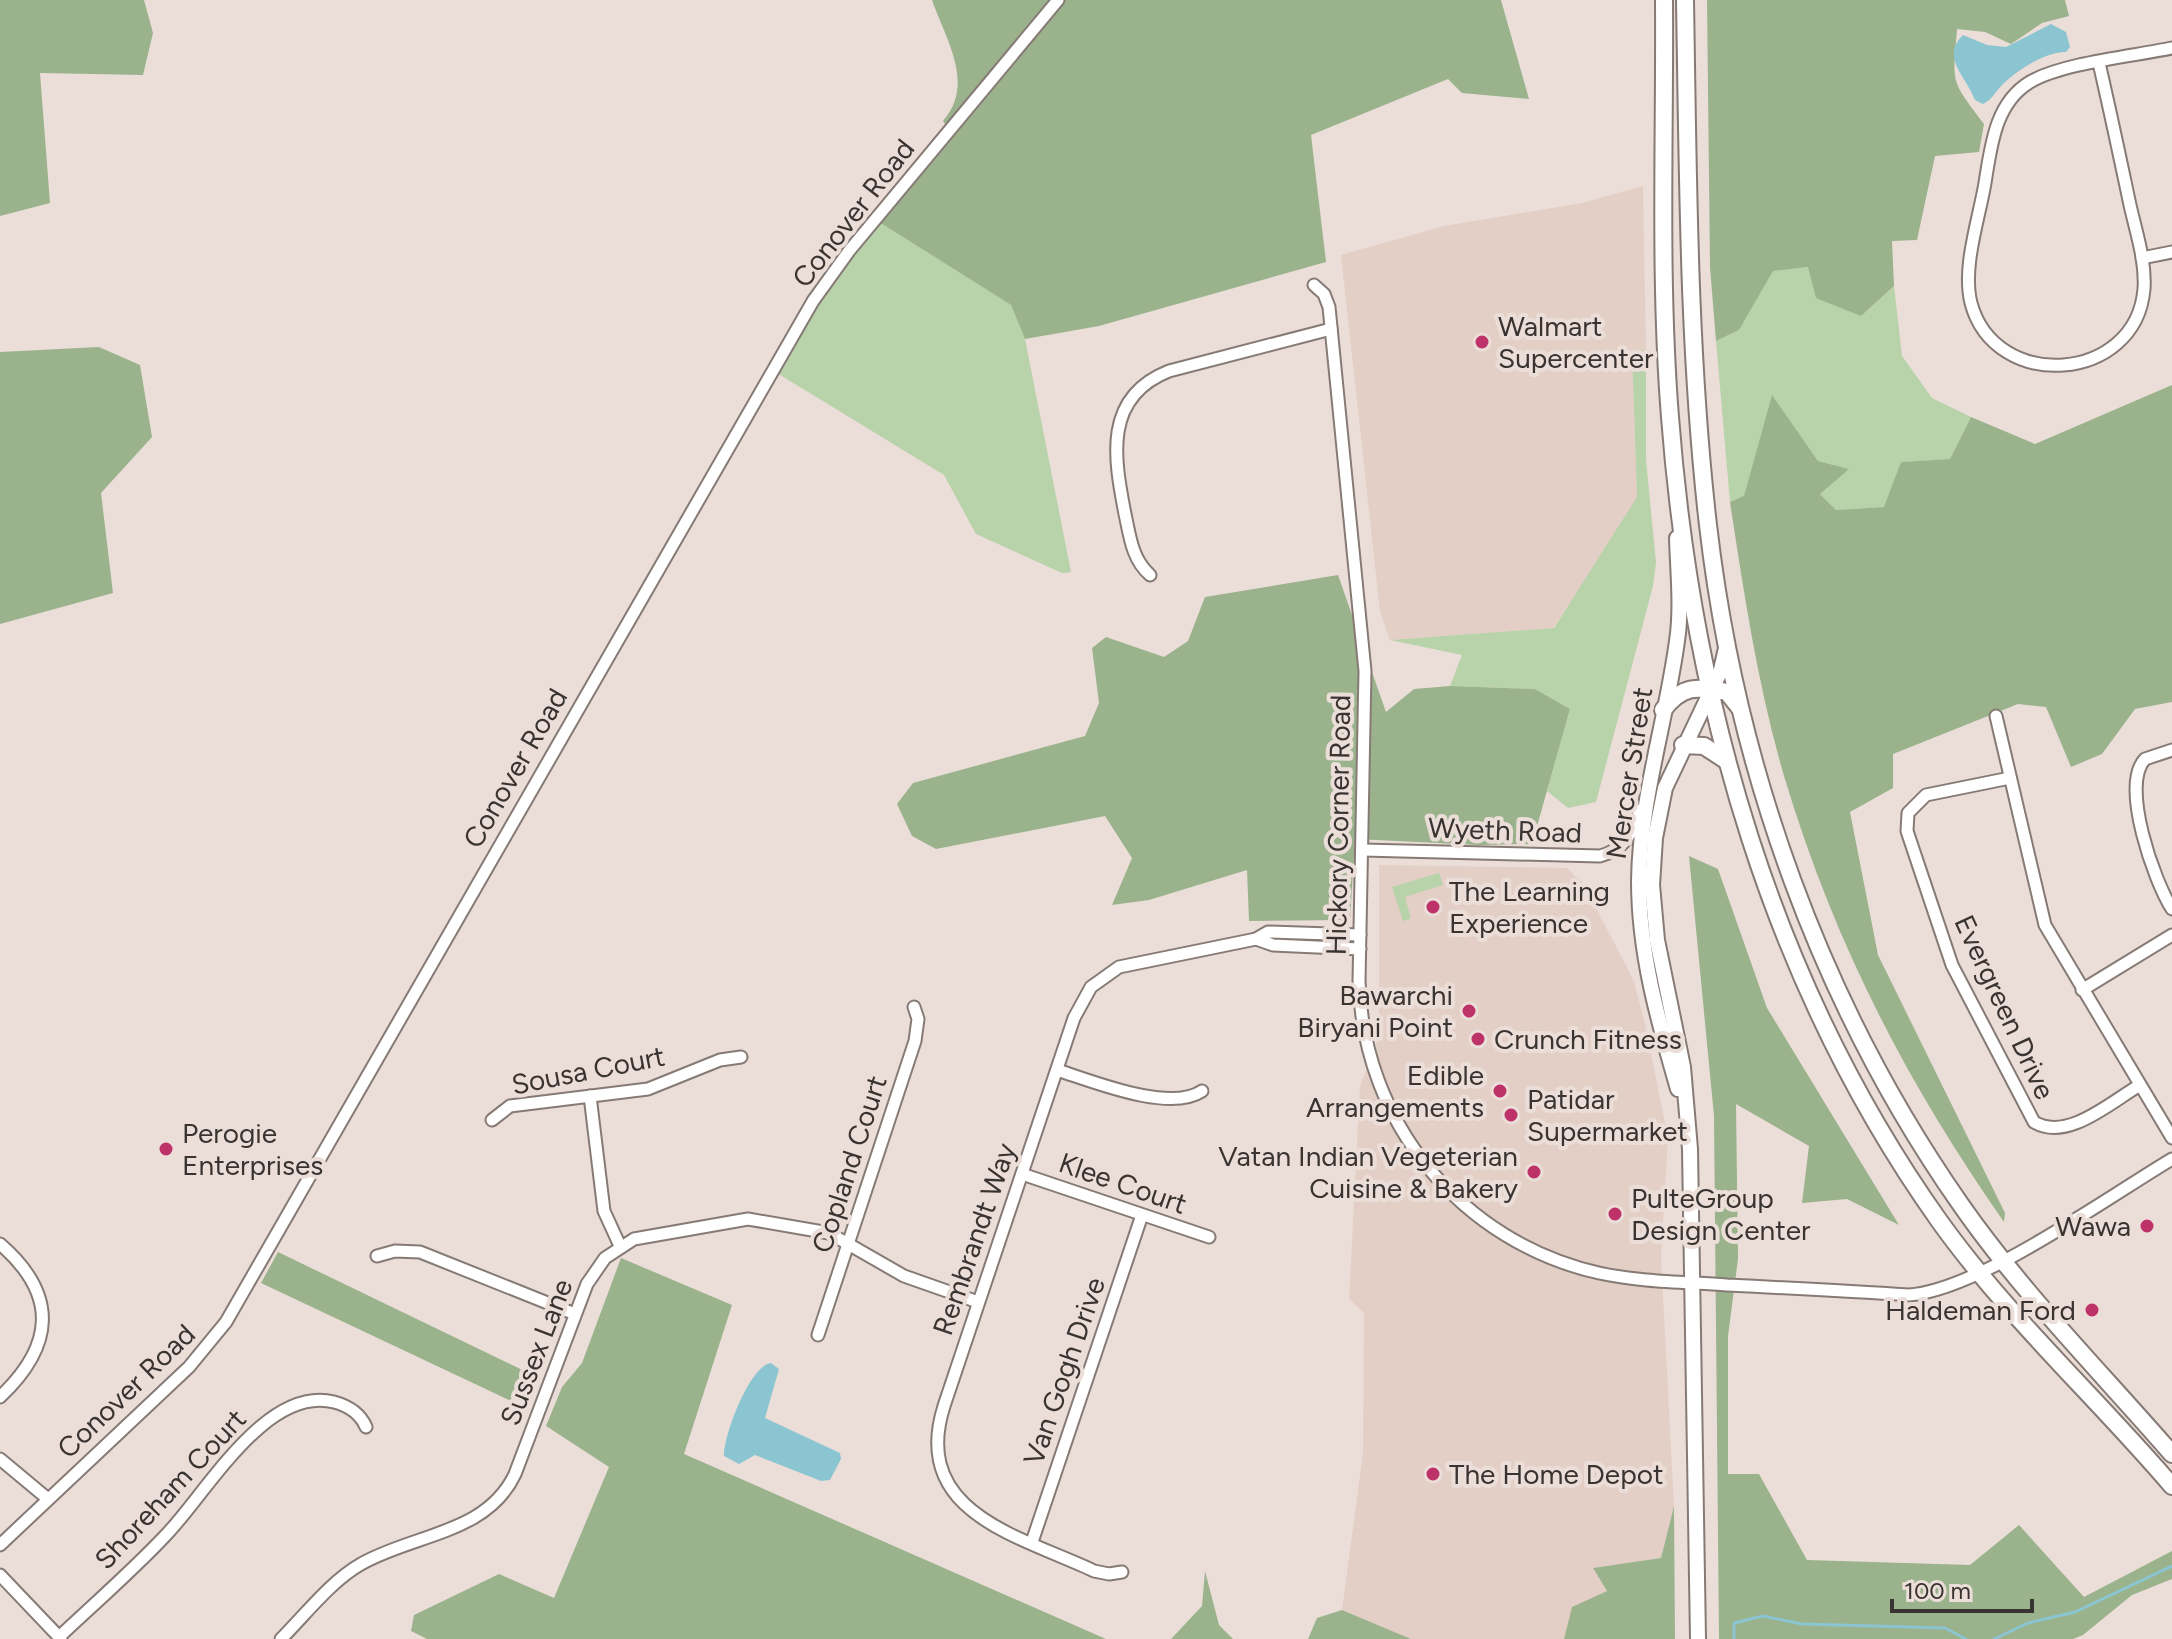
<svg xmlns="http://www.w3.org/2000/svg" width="2172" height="1639" font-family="Figtree,sans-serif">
<rect width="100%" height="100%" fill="#ebded8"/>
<g fill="#e4cfc6">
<polygon points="1643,186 1646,349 1632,354 1637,497 1628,517 1553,628 1390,640 1380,612 1341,255 1444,226 1582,203"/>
<polygon points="1379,865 1567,868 1583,883 1634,981 1646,1028 1668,1138 1661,1256 1674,1506 1661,1558 1593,1568 1607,1591 1572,1607 1564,1639 1411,1639 1342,1610 1363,1453 1364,1313 1349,1299 1360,1086 1379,1037"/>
</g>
<g fill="#b8d2a9">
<polygon points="879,222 1011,305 1025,339 1071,572 1062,573 976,534 944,475 777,373 837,274"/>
<polygon points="1809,267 1861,316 1894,286 1902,356 1932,398 1971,417 1950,459 1901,462 1885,507 1836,510 1820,494 1848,469 1818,461 1772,396 1744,497 1730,502 1716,341 1739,330 1772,271"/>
<polygon points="1646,349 1646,460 1656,562 1653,586 1596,802 1568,808 1547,791 1570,709 1535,689 1450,686 1462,655 1390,640 1554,628 1637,497 1632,353"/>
<polygon points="1439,873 1443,885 1405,897 1411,919 1403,921 1392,887"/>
</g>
<g fill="#9ab38c">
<polygon points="0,0 144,0 153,33 143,75 40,73 50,203 0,216"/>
<path d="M932,0H1501L1529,99L1462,93L1448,79L1311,135L1326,262L1099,326L1025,339L1011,305L879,222L953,136L943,121C975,84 947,42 932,0Z"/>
<path d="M1707,0H2065L2069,16L2042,23L2011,44L1985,32L1957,29C1953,84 1949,78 1984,124L1979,152L1935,156L1917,240L1892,241L1894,286L1861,316L1816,298L1808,267L1773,271L1739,330L1716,341L1710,267Z"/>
<polygon points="99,347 140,365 152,437 101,493 113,593 0,624 0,352"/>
<path d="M2172,385V702L2135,709L2102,754L2071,767L2046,707L2018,704L1893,754V788L1850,812L1878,955L2005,1213L2004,1222C1905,1080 1834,942 1784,776C1758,687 1744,594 1730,502L1744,496L1772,395L1818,461L1849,469L1820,494L1836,510L1884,507L1901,462L1950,459L1971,417L2035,444Z"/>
<polygon points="1338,575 1386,712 1414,689 1450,686 1535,689 1570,709 1532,844 1479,845 1355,839 1350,920 1249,921 1247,870 1149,900 1112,905 1132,858 1105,816 936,849 912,836 897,804 913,783 1085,736 1099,703 1092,648 1106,637 1164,657 1188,641 1205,597"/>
<polygon points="1689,856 1718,869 1767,1008 1899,1225 1847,1199 1802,1203 1809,1146 1736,1104 1738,1259 1728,1336 1728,1474 1759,1474 1807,1560 1970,1565 2019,1525 2084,1597 2172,1551 2172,1579 2132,1595 2083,1635 2073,1639 1719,1639 1714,1116"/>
<polygon points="278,1252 539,1378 526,1408 261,1283"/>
<polygon points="621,1258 732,1305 684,1454 1106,1639 427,1639 411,1631 414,1615 499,1574 554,1598 609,1467 546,1426 562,1387 582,1363"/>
<polygon points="1674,1506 1675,1639 1564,1639 1572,1607 1607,1591 1593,1568 1661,1558"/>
<polygon points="1205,1571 1219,1625 1233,1639 1171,1639 1202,1606"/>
<polygon points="1342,1610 1411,1639 1308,1639 1317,1618"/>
</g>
<g fill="#8bc5d1">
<path d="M2051,24L2066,32L2070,47L2066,52C2045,52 2017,70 2002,85C1994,93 1993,99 1983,104L1975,100C1966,76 1940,57 1963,35L1987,45L2006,47Z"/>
<path d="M771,1363L779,1369L765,1418L840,1453L841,1459L830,1480L821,1481L755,1455L739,1464L724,1456C723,1436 750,1365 771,1363Z"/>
</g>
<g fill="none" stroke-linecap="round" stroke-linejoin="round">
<g stroke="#8bc5d1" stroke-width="3">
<polyline points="1734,1639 1734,1623 1763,1616 1802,1624 1945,1628 1966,1639"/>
<polyline points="1994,1639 2028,1623 2075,1612 2172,1566"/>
</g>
<defs>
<g id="minor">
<path d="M2099,63C2110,110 2120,158 2130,205C2136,232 2146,261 2144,289C2136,383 1995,393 1971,303C1962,267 1979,219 1985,183C1991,146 1995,103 2030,82C2062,63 2134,56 2172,48"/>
<polyline points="2142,258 2172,252"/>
<path d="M1314,285L1324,294L1329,307L1365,671L1359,981C1363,1122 1461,1242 1599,1273C1640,1282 1685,1282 1727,1285C1788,1288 1848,1291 1909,1295C1979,1290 2108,1197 2172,1159"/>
<path d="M1150,575C1132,559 1130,537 1125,514C1114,458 1103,397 1169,371L1331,329"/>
<polyline points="1996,716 2045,925 2172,1138"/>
<path d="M2172,750L2145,759C2120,785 2154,881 2172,909"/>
<path d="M2010,778L1926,795L1908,813L1907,831L1952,965L2034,1122C2067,1142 2111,1102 2140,1085"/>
<path d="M1363,850L1600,856C1624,850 1633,833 1640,810"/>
<polyline points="1256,939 1273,945 1360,949"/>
<polyline points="2082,990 2172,935"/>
<path d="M1057,1070C1092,1081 1169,1113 1202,1091"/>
<polyline points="590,1096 604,1211 620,1246"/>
<polyline points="492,1120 510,1106 648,1089 720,1060 741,1057"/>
<polyline points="1022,1174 1209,1237"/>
<path d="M0,1244C59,1295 54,1346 0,1397"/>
<polyline points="377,1256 395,1251 420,1252 575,1314"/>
<polyline points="818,1335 915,1041 918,1019 914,1007"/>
<polyline points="0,1459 48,1499"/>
<polyline points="1032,1542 1142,1215"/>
<polyline points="0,1545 189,1367 226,1322 813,301 849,251 1058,0"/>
<path d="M1122,1572L1109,1574L1094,1571C1020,1536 910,1513 944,1406L1074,1018L1091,987L1119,967L1256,939L1268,932L1360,935"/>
<polyline points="0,1575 61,1639"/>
<path d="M59,1637C94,1604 132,1571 165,1536C206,1494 266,1385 334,1402C349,1406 360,1413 366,1427"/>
<path d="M281,1639C305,1615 331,1581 361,1564C413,1534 487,1534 515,1474L587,1284L605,1258L634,1239L748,1219L829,1233L904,1276L978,1302"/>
</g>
<g id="major">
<path d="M1677,538C1678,572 1682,608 1677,641C1666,722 1640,799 1639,881C1639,953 1658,1020 1678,1089"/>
<polyline points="1698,1639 1690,1149 1683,1067 1657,940 1652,885 1655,838 1665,788 1721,670 1726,648"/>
</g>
<g id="highway">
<path d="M1664,0C1665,139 1659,279 1670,417C1692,704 1772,986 1940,1222C2009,1318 2096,1397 2172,1486"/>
<path d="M1685,0C1688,175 1688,351 1708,525C1736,767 1821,1005 1961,1205C2024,1295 2100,1371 2172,1454"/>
<path d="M1663,710C1683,684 1697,687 1727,692L1739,707"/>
<polyline points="1683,745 1704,746 1727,761"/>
</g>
</defs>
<use href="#minor" stroke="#867a75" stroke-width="15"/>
<use href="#major" stroke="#867a75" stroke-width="18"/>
<use href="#highway" stroke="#867a75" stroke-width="20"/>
<use href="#minor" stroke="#fff" stroke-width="11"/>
<use href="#major" stroke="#fff" stroke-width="14"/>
<use href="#highway" stroke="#fff" stroke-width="16"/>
</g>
<g fill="#bd3268" stroke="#ebded8" stroke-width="3">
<circle cx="1482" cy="342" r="8"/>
<circle cx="1433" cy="907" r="8"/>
<circle cx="1469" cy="1011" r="8"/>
<circle cx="1478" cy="1039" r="8"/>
<circle cx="1500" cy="1091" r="8"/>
<circle cx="1511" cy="1115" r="8"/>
<circle cx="166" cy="1149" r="8"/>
<circle cx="1534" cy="1172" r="8"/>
<circle cx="1615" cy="1214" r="8"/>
<circle cx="2147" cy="1226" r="8"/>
<circle cx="2092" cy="1310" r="8"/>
<circle cx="1433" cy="1474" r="8"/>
</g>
<g text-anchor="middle" stroke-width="8" stroke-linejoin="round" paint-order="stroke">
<g font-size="28" fill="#393331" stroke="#ebded8">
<text transform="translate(853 213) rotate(-52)" y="10">Conover Road</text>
<text transform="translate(515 768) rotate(-60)" y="10">Conover Road</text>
<text transform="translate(1629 773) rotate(-81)" y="10">Mercer Street</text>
<text transform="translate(1338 825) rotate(-89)" y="10">Hickory Corner Road</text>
<text transform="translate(1505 830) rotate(2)" y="10">Wyeth Road</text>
<text transform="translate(2005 1007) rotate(65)" y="10">Evergreen Drive</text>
<text transform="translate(588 1070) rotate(-11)" y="10">Sousa Court</text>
<text transform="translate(849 1164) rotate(-72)" y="10">Copland Court</text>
<text transform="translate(1123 1183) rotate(19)" y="10">Klee Court</text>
<text transform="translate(974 1239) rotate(-71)" y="10">Rembrandt Way</text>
<text transform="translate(536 1352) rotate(-69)" y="10">Sussex Lane</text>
<text transform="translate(1064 1371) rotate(-71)" y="10">Van Gogh Drive</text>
<text transform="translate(126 1391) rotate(-44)" y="10">Conover Road</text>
<text transform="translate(170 1489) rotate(-47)" y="10">Shoreham Court</text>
</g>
<g font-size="28" fill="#393331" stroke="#ebded8" text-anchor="start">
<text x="1498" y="336">Walmart<tspan x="1498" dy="32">Supercenter</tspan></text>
<text x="1449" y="901">The Learning<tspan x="1449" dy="32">Experience</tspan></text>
<text x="1453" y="1005" text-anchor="end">Bawarchi<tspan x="1453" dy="32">Biryani Point</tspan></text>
<text x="1494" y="1049">Crunch Fitness</text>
<text x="1484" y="1085" text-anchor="end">Edible<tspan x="1484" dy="32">Arrangements</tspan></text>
<text x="1527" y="1109">Patidar<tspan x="1527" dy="32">Supermarket</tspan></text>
<text x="182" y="1143">Perogie<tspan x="182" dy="32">Enterprises</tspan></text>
<text x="1518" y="1166" text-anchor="end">Vatan Indian Vegeterian<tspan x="1518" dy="32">Cuisine &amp; Bakery</tspan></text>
<text x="1631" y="1208">PulteGroup<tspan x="1631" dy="32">Design Center</tspan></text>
<text x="2131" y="1236" text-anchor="end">Wawa</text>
<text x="2076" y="1320" text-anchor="end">Haldeman Ford</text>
<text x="1449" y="1484">The Home Depot</text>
</g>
</g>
<path d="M1892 1599v12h140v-12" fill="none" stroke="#393331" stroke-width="4"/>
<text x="1904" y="1599" font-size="24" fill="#393331" stroke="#ebded8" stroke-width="6" paint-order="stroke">100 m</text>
</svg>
